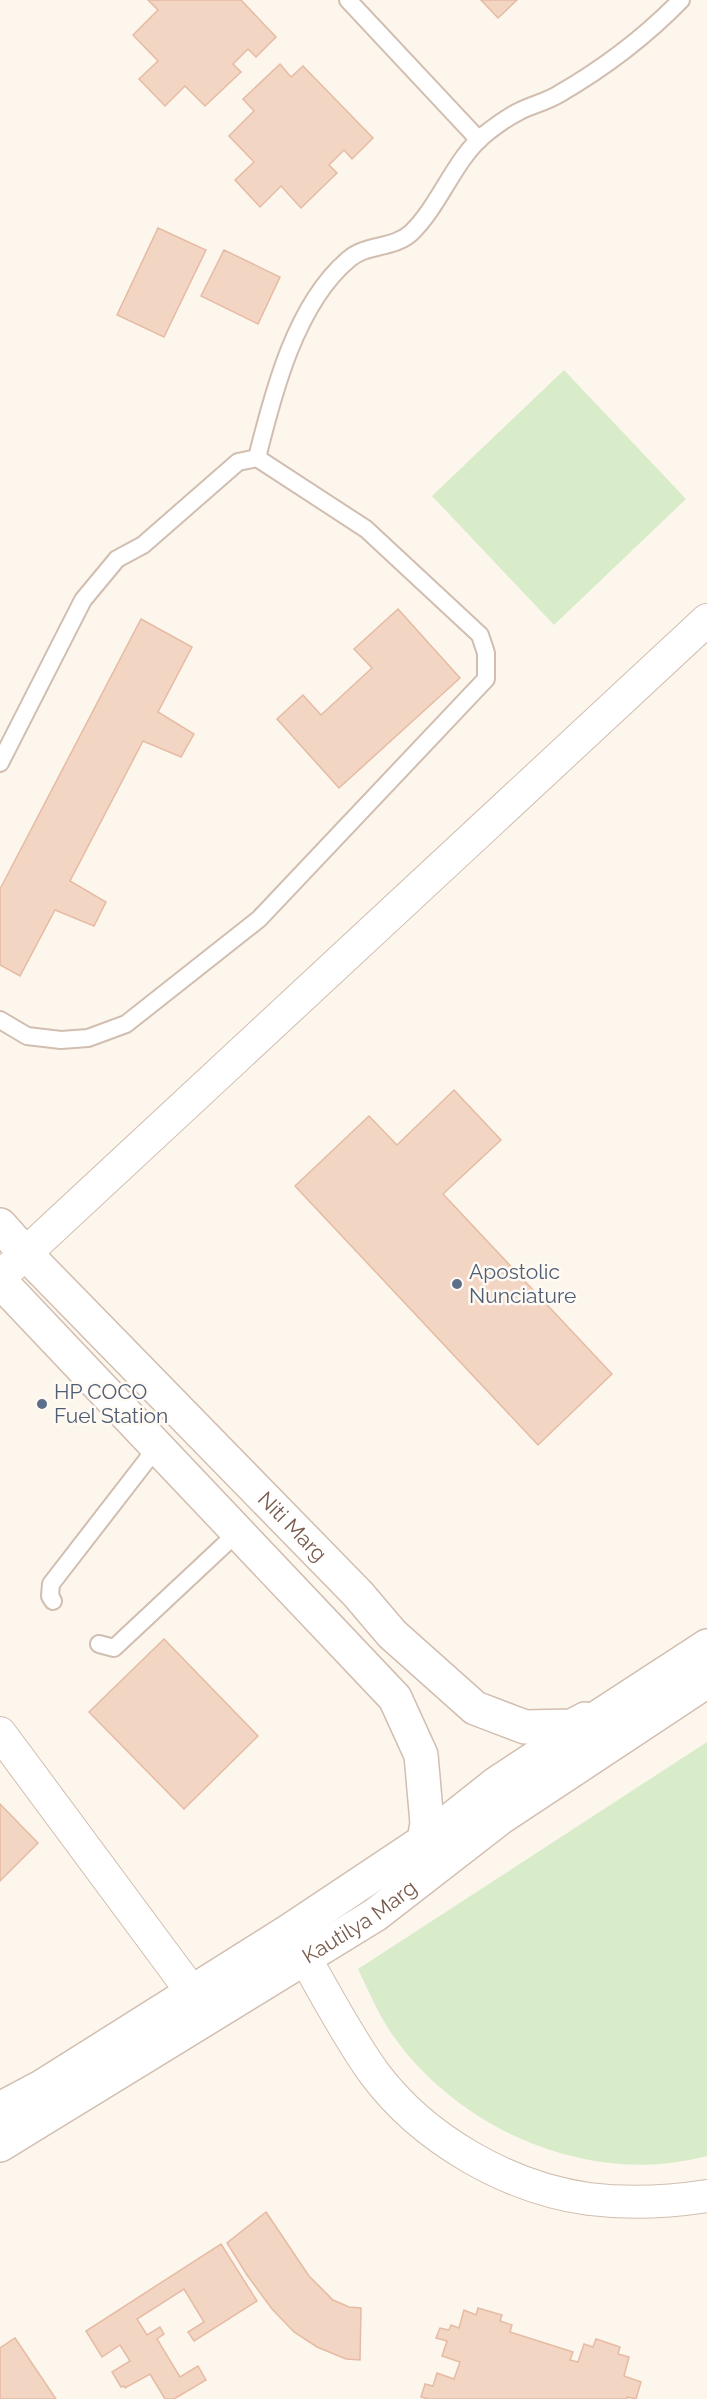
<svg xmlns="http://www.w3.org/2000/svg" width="707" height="2399" font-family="Raleway,sans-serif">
<rect width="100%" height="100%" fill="#fdf6ec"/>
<g fill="#d8ecc9">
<polygon points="564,370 686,499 554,625 432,496"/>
<path d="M707,1742V2156C592,2187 462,2132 394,2037C379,2016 369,1992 358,1969Z"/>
</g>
<g fill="#f3d5c3" stroke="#e6bba3" stroke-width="1.5">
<polygon points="148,0 241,0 276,37 256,57 248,49 233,64 241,72 205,106 185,86 165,106 139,79 158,61 133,35 158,10"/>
<polygon points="481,0 517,0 498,18"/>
<polygon points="280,64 291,77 303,66 373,138 352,159 344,150 329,165 337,173 301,208 281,186 260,207 235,180 254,162 229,136 254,111 243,99"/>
<polygon points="158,228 206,250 164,337 117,315"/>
<polygon points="224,250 280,277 258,324 201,296"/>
<polygon points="398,609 460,678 339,788 277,719 303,695 321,715 372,668 354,649"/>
<polygon points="141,619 192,647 158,712 194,734 181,757 143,741 70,881 106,902 94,926 55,910 20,976 0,965 0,889"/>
<polygon points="454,1090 501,1140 443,1194 612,1374 538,1445 295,1186 369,1116 397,1145"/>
<polygon points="164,1639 258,1736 184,1809 89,1712"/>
<polygon points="0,1804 38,1843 0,1881"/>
<polygon points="266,2212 309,2276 333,2300 349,2307 361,2308 360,2360 346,2359 317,2347 294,2332 272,2309 247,2275 227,2243"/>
<polygon points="221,2244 257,2301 194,2341 188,2332 204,2322 184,2289 137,2319 147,2335 160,2327 164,2334 157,2339 180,2377 198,2366 206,2380 174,2399 165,2399 150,2374 125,2388 124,2386 121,2387 112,2372 130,2361 120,2345 102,2357 86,2331"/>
<polygon points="478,2308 502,2315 500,2321 512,2325 510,2332 573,2352 570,2360 578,2362 584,2344 593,2347 596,2339 620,2347 618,2354 629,2357 624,2376 641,2382 636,2399 627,2397 627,2399 429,2399 421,2397 425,2384 433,2386 437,2373 454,2379 460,2362 442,2356 447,2341 436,2338 440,2328 449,2330 451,2325 459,2328 464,2310 476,2315"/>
<polygon points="15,2338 56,2399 0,2399 0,2348"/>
</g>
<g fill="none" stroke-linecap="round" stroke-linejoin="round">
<defs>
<g id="service">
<polyline points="348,0 479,140"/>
<path d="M257,458C273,393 296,303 349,259C366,244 393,249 411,233C440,205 454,160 484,135C494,127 506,118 518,112C531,105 546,102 559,94C604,68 645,37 681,0"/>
<polyline points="0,763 83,600 117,559 143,545 238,462 257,458 366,529 480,635 486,653 486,679 259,919 126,1024 88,1038 61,1040 27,1036 0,1020"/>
<polyline points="53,1601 50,1596 51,1584 157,1447"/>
<polyline points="99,1644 114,1648 238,1532"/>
</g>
<g id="minor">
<polyline points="0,1277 707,620"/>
<polyline points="0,1733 192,1992"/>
<path d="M292,1936C320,1982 343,2030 374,2073C423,2139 508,2188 589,2199C629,2204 668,2202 707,2196"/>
</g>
<g id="tertiary">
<path id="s1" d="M0,1225L25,1253L358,1594L392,1634L475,1708L525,1727L572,1726L585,1719"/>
<polyline points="0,1281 395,1698 421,1755 427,1823 424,1841"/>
<polyline points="0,2109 43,2086 289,1931 424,1841 497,1783 707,1646"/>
<path id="s2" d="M0,2145L375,1915L500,1818L707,1681"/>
</g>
</defs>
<use href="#service" stroke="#d1beb0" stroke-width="20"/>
<use href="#minor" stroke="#d1beb0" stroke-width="34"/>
<use href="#tertiary" stroke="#d1beb0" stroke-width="36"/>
<use href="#service" stroke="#fff" stroke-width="16"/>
<use href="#minor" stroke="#fff" stroke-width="32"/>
<use href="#tertiary" stroke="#fff" stroke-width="33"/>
</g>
<g fill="#5c6f8a" stroke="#fffaf3" stroke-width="2">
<circle cx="457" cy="1284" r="6"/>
<circle cx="42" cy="1404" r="6"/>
</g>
<g text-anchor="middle" stroke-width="5" stroke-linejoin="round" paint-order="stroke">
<g font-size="21" fill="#4e5e75" stroke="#fffaf3" text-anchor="start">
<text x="469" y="1279">Apostolic<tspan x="469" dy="24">Nunciature</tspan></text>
<text x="54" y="1399">HP COCO<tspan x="54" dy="24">Fuel Station</tspan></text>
</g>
<g font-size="21" fill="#7a5c4d" stroke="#fffaf3">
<text dy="7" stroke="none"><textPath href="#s1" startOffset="420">Niti Marg</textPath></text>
<text dy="7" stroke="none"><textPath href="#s2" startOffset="423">Kautilya Marg</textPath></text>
</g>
</g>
</svg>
